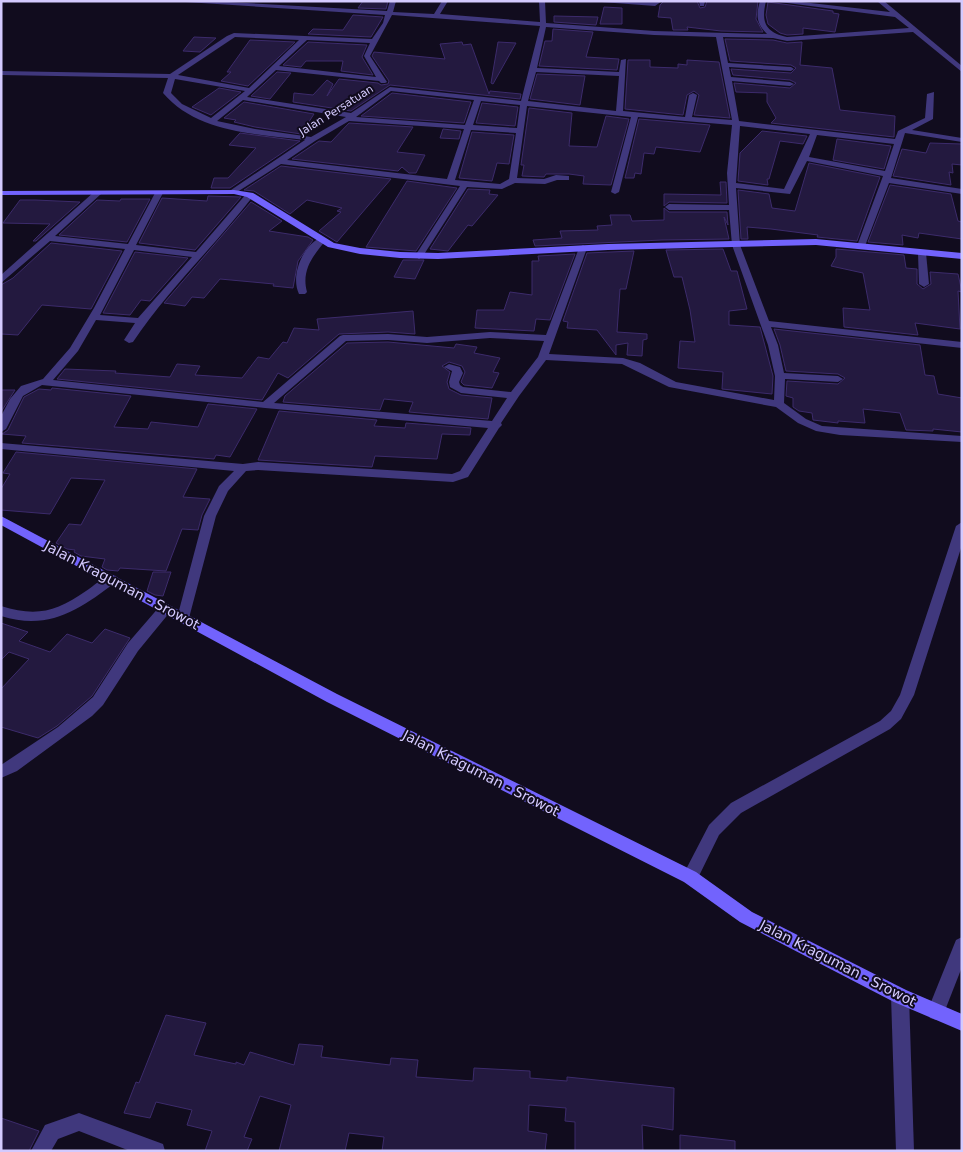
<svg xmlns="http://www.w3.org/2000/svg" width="963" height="1152" font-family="'DejaVu Sans',sans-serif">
<rect width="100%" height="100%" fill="#110c1e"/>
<g fill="#23193f" stroke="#3c2b6b">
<polygon points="363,1 388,1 386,9 358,8"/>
<polygon points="664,1 697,1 700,8 705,7 707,1 758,1 756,19 763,32 721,31 687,27 688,30 673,30 671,18 658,17 660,5"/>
<polygon points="768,2 833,11 833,13 839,14 835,32 803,28 803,34 787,35 780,33 768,24 766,15"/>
<polygon points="604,7 622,8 622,24 600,24"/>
<polygon points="353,15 383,17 371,37 308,34 313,29 343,30"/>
<polygon points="554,16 598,17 596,25 554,22"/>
<polygon points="553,29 593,32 586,57 619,59 617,70 539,66 545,41 552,41"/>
<polygon points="194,37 216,38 200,52 183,51"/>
<polygon points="725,39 773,40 787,43 802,42 800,65 832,68 840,110 895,116 894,137 771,123 776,118 767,102 767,93 736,92 734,83 790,88 796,83 790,80 733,75 731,69 791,73 796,68 791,65 730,61"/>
<polygon points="250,40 295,42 248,86 221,81 231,72 227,72"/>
<polygon points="308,42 367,45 362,57 373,75 341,71 343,61 306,61 301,67 283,65"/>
<polygon points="462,42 463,45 471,44 489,94 490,91 521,94 520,99 390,85 351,111 293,102 294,93 313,95 327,80 333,84 327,96 339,79 378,83 381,85 388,84 389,81 372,56 374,52 445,59 440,44"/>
<polygon points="498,42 516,43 493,84 491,83"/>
<polygon points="628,60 650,60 650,67 678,68 678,64 687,65 687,60 719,62 730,118 694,115 699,95 694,91 687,95 683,115 625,109"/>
<polygon points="277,72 291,73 270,99 251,96"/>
<polygon points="537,74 585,76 580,105 530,99"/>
<polygon points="219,88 241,92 211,115 192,107"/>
<polygon points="392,93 471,102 464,123 361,116"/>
<polygon points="244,102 314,114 301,134 255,127 234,122 236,120 224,118"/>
<polygon points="482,103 518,107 515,126 476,123"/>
<polygon points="529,108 572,113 569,146 597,147 606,116 629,119 611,185 583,184 584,176 569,174 546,174 544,177 522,176 524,165 521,165"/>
<polygon points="639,119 710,125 700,152 656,147 654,154 644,153 641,174 635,173 634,178 625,178"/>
<polygon points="349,123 413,127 397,152 425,155 416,173 409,173 402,167 398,171 292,159 319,141 331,142"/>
<polygon points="443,129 461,131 459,139 440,138"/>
<polygon points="762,131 807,136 803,144 780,141 769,179 767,179 768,185 738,181 740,153"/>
<polygon points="472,132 514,135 509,164 497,163 492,181 459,178"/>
<polygon points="240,133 300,141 230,188 211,188 214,178 228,178 256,148 229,145"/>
<polygon points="837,139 891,146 884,169 833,160"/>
<polygon points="930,143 962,144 962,165 952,164 953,173 949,172 951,185 893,176 902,149 926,153"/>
<polygon points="809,163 880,177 857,241 817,237 818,235 771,229 747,227 748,239 741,239 738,190 769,194 772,208 795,211"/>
<polygon points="281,166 391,179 337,242 319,231 341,212 337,211 342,208 307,200 290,214 254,191 244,190"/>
<polygon points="407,181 457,188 416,251 366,247"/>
<polygon points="720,182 726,182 727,203 669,202 664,206 664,194 721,195"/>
<polygon points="890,185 951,194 958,221 962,222 962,239 919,233 918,238 902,235 903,245 868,242"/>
<polygon points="468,189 490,190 489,194 498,195 472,226 468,225 448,251 430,249"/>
<polygon points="208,196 241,197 195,250 139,243 162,198 207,201"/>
<polygon points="121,199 150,199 127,242 59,235 97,200 120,201"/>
<polygon points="20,200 35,200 80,202 36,241 33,241 50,224 3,223"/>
<polygon points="251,202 282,221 269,231 308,237 313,240 298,261 293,288 273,286 274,284 220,279 204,298 192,297 185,306 164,303"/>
<polygon points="664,208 669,212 727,212 728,225 724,217 729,239 662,240 535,246 533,240 562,238 560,231 598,230 597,226 612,225 610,215 630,215 632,221 664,220"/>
<polygon points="51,243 122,251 91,309 42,305 18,335 1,334 1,285 13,278"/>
<polygon points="723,249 731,271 737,271 747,309 729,311 729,325 760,327 773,376 772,394 722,389 723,372 678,368 680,341 695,342 690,310 682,277 674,277 666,250"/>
<polygon points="836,249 904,255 906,268 917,269 917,284 923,289 931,284 930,272 958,274 962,292 958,291 960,329 915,323 918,335 844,327 843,308 870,310 863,273 831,266 836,257"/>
<polygon points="634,251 626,289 620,289 617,332 647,334 647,339 643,340 642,356 627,355 628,343 616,345 616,355 597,330 567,328 568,322 563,321 587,253"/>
<polygon points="135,252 188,258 150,301 141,300 130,315 103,313"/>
<polygon points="575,254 550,320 536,319 534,331 475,328 477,310 504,310 510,292 532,295 532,261 539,261 538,256"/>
<polygon points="403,260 424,260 415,279 394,277"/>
<polygon points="413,311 415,334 388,332 339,334 288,378 278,373 262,400 57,379 65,369 116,371 115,373 170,377 177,364 200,366 195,375 242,378 258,357 269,359 283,342 287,343 294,328 319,330 317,319"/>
<polygon points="774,329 920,345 925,375 934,376 938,394 962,398 962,432 933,429 933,431 906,430 900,413 863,409 865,423 838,421 838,423 813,420 812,413 799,411 793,407 793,398 786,396 787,381 838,384 845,378 838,374 786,371 780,345"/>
<polygon points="388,342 454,348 456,344 477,347 474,353 500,358 493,372 499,373 492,388 464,385 461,382 465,372 462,366 449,362 442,366 450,372 447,382 449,389 461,395 492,398 488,419 409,412 413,402 384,399 380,410 283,402 285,396 347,343"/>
<polygon points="52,388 131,396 114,427 148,429 151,422 198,427 208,404 257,409 230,457 216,455 214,459 22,443 26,436 2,434 8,430 24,397 39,389 51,390"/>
<polygon points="1,390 15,390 1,412"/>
<polygon points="279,411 377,420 374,426 405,428 406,423 471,428 470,435 442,434 437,459 375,456 372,467 258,460"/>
<polygon points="16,452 197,469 183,497 210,499 202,515 198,530 182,529 166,571 120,568 118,571 107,570 102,567 105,559 81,556 74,552 75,550 67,549 56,543 69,524 81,525 105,480 71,478 50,514 1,510 1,489 10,474 3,473"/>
<polygon points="153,572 171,572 163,596 155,595 147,591"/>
<polygon points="1,623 28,632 19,641 50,652 67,634 92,643 105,629 130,638 92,696 57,726 38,738 1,727 1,689 29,659 9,652 1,660"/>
<polygon points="166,1015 206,1023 194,1055 236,1064 236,1062 244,1065 250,1052 294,1065 299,1044 323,1046 321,1057 390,1065 391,1058 418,1060 416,1077 473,1081 474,1068 530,1071 530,1078 567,1081 567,1077 674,1088 673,1130 642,1125 643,1151 575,1151 575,1122 565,1121 566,1108 529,1105 528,1131 547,1134 545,1151 382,1151 384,1137 349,1133 345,1151 279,1151 291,1105 260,1096 244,1137 252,1139 247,1151 205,1151 212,1131 187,1125 192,1110 156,1102 150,1118 124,1113 136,1082 139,1083"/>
<polygon points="1,1118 39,1131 29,1151 1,1151"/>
<polygon points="680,1135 735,1141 735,1151 680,1151"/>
</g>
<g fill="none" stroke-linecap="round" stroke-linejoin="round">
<g fill="#40387d" fill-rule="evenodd">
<path d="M170,1H210L387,11L390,1H396L393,12L434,14L442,1H448L440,14L540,22L539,1H545L546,23L654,31L767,34C756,23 756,15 760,1H766C761,22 765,32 787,37L909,28L895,17L772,1H793L890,12L877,1H884L962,66V72L913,32L787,41L773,38L723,37L728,63L791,67L794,69L791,71L729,67L731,77L790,82L794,84L790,86L732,81L739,121L895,139L898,131L925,118L927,94L934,92L933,119L912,130L962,138V142L905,133L891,178L962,189V194L889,183L865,246L861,249L857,246L883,176L807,161L790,194L736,188L740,245L769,321L962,342V348L771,327L778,345L784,373L838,376L843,379L838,382L785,379L784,403L806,419L822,426L962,436V442L840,435L816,431L798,423L776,407L669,387L622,364L546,360L519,396L501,423L502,425L499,428L468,477L453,482L258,470L246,471L228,491L216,516L189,618L188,621H178L177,618L204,516L219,486L234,471L1,449V443L243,464L258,462L452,474L460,471L488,428L265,408L42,385L23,396L6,429L1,432V416L10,399L21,386L43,379L70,348L94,308L125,249L50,241L1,283V275L94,192L101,194L55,236L128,244L155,193L159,191L163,193L136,245L196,252L247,193L254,195C215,246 169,288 133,342L129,343L124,340L135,323L96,320L78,351L53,380L263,402L340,336L343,335L388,334L427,337L490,332L546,335L579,248L583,245L587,248L549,354L623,358L640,363L676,382L774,400L775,376L768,345L732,245L729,210H669L665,207L669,204L729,205L727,173L732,125L638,117L619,192L615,194L611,192L631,117L527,106L517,178L544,179L556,175L569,176V180H557L545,184L515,183L502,189L467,187L423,256L419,259L415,256L460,186L281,164L234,194L230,192L231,190L305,140C257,134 197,133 163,93L168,78L1,75V71L170,74L227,36L234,33L372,39L383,23L385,15ZM392,15L540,26L521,101L390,87L351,113L247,97L276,70L379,81L381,83H385L387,82L370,56ZM546,27L654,35L716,37L732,120L692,117L697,95L693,93L689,95L685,117L623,111L626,59L621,60L619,72L537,68ZM235,37L299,40L249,88L178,75ZM307,40L370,43L364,56L376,77L279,66ZM536,72L619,76L616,111L528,101ZM175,79L245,91L211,118L182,104L171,93ZM391,91L474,100L465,125L356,117ZM243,100L346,117L311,137L255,129L217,121ZM481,101L520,105L517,128L473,125ZM349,121L464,129L447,179L287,160L315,141ZM740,126L810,134L784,189L736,183ZM471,130L516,133L509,179L500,184L455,180ZM817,135L894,144L885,171L809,157ZM134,250L192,257L138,318L100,315ZM490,338L544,341L538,357L511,392L463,387L460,385L459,382L463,373L460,367L449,364L444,367L452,371L449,382L450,387L461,393L507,398L492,421L274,403L346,341L388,340L427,343Z"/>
<polygon points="588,1 654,2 662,1 655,6"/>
<polygon points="699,1 705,1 704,6 700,6"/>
<path d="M322,237L326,240C313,256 301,270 307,292L305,294H299C290,276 303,244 322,237Z"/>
<polygon points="922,250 926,253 929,284 924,287 919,284 918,253"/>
<polygon points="962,522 962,545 914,695 901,719 890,729 741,813 719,835 696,882 690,884 684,882 682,877 709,825 731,803 880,721 891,711 900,695 956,526"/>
<path d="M112,575L116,576L118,579L116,582C79,610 49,631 1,616V606C36,617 56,612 86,591C94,586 102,577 112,575Z"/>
<polygon points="165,604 170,606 171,609 170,612 138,651 103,705 92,716 17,771 1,778 1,765 58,727 93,697 128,643 160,606"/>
<polygon points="962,937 962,967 942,1018 936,1020 930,1018 927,1012 956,940"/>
<polygon points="900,988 906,990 909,996 914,1151 896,1151 891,996 894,990"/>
<polygon points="79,1113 163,1144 165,1151 130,1151 79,1131 58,1139 51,1151 31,1151 45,1125"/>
</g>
<g fill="#7263fd" fill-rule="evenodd">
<polygon points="234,190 253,193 334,243 360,248 400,252 438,253 608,244 816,239 962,253 962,259 816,245 608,250 438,259 400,258 360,254 328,247 247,197 234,194 1,195 1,191"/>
<polygon points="1,516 337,694 696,872 752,912 906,990 962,1014 962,1031 894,1002 740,922 684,882 327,702 1,525"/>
</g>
</g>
<g text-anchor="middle" stroke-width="4" stroke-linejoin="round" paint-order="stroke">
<g font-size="11" fill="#d4cafe" stroke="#110c1e">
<text transform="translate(336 110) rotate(-32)" y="4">Jalan Persatuan</text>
</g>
<g font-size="14" fill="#d4cafe" stroke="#110c1e">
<text transform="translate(122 585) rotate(28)" y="5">Jalan Kraguman - Srowot</text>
<text transform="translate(481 773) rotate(27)" y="5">Jalan Kraguman - Srowot</text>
<text transform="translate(838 963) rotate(27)" y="5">Jalan Kraguman - Srowot</text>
</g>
</g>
<rect width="963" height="1152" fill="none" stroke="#d4cafe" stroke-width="5"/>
</svg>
